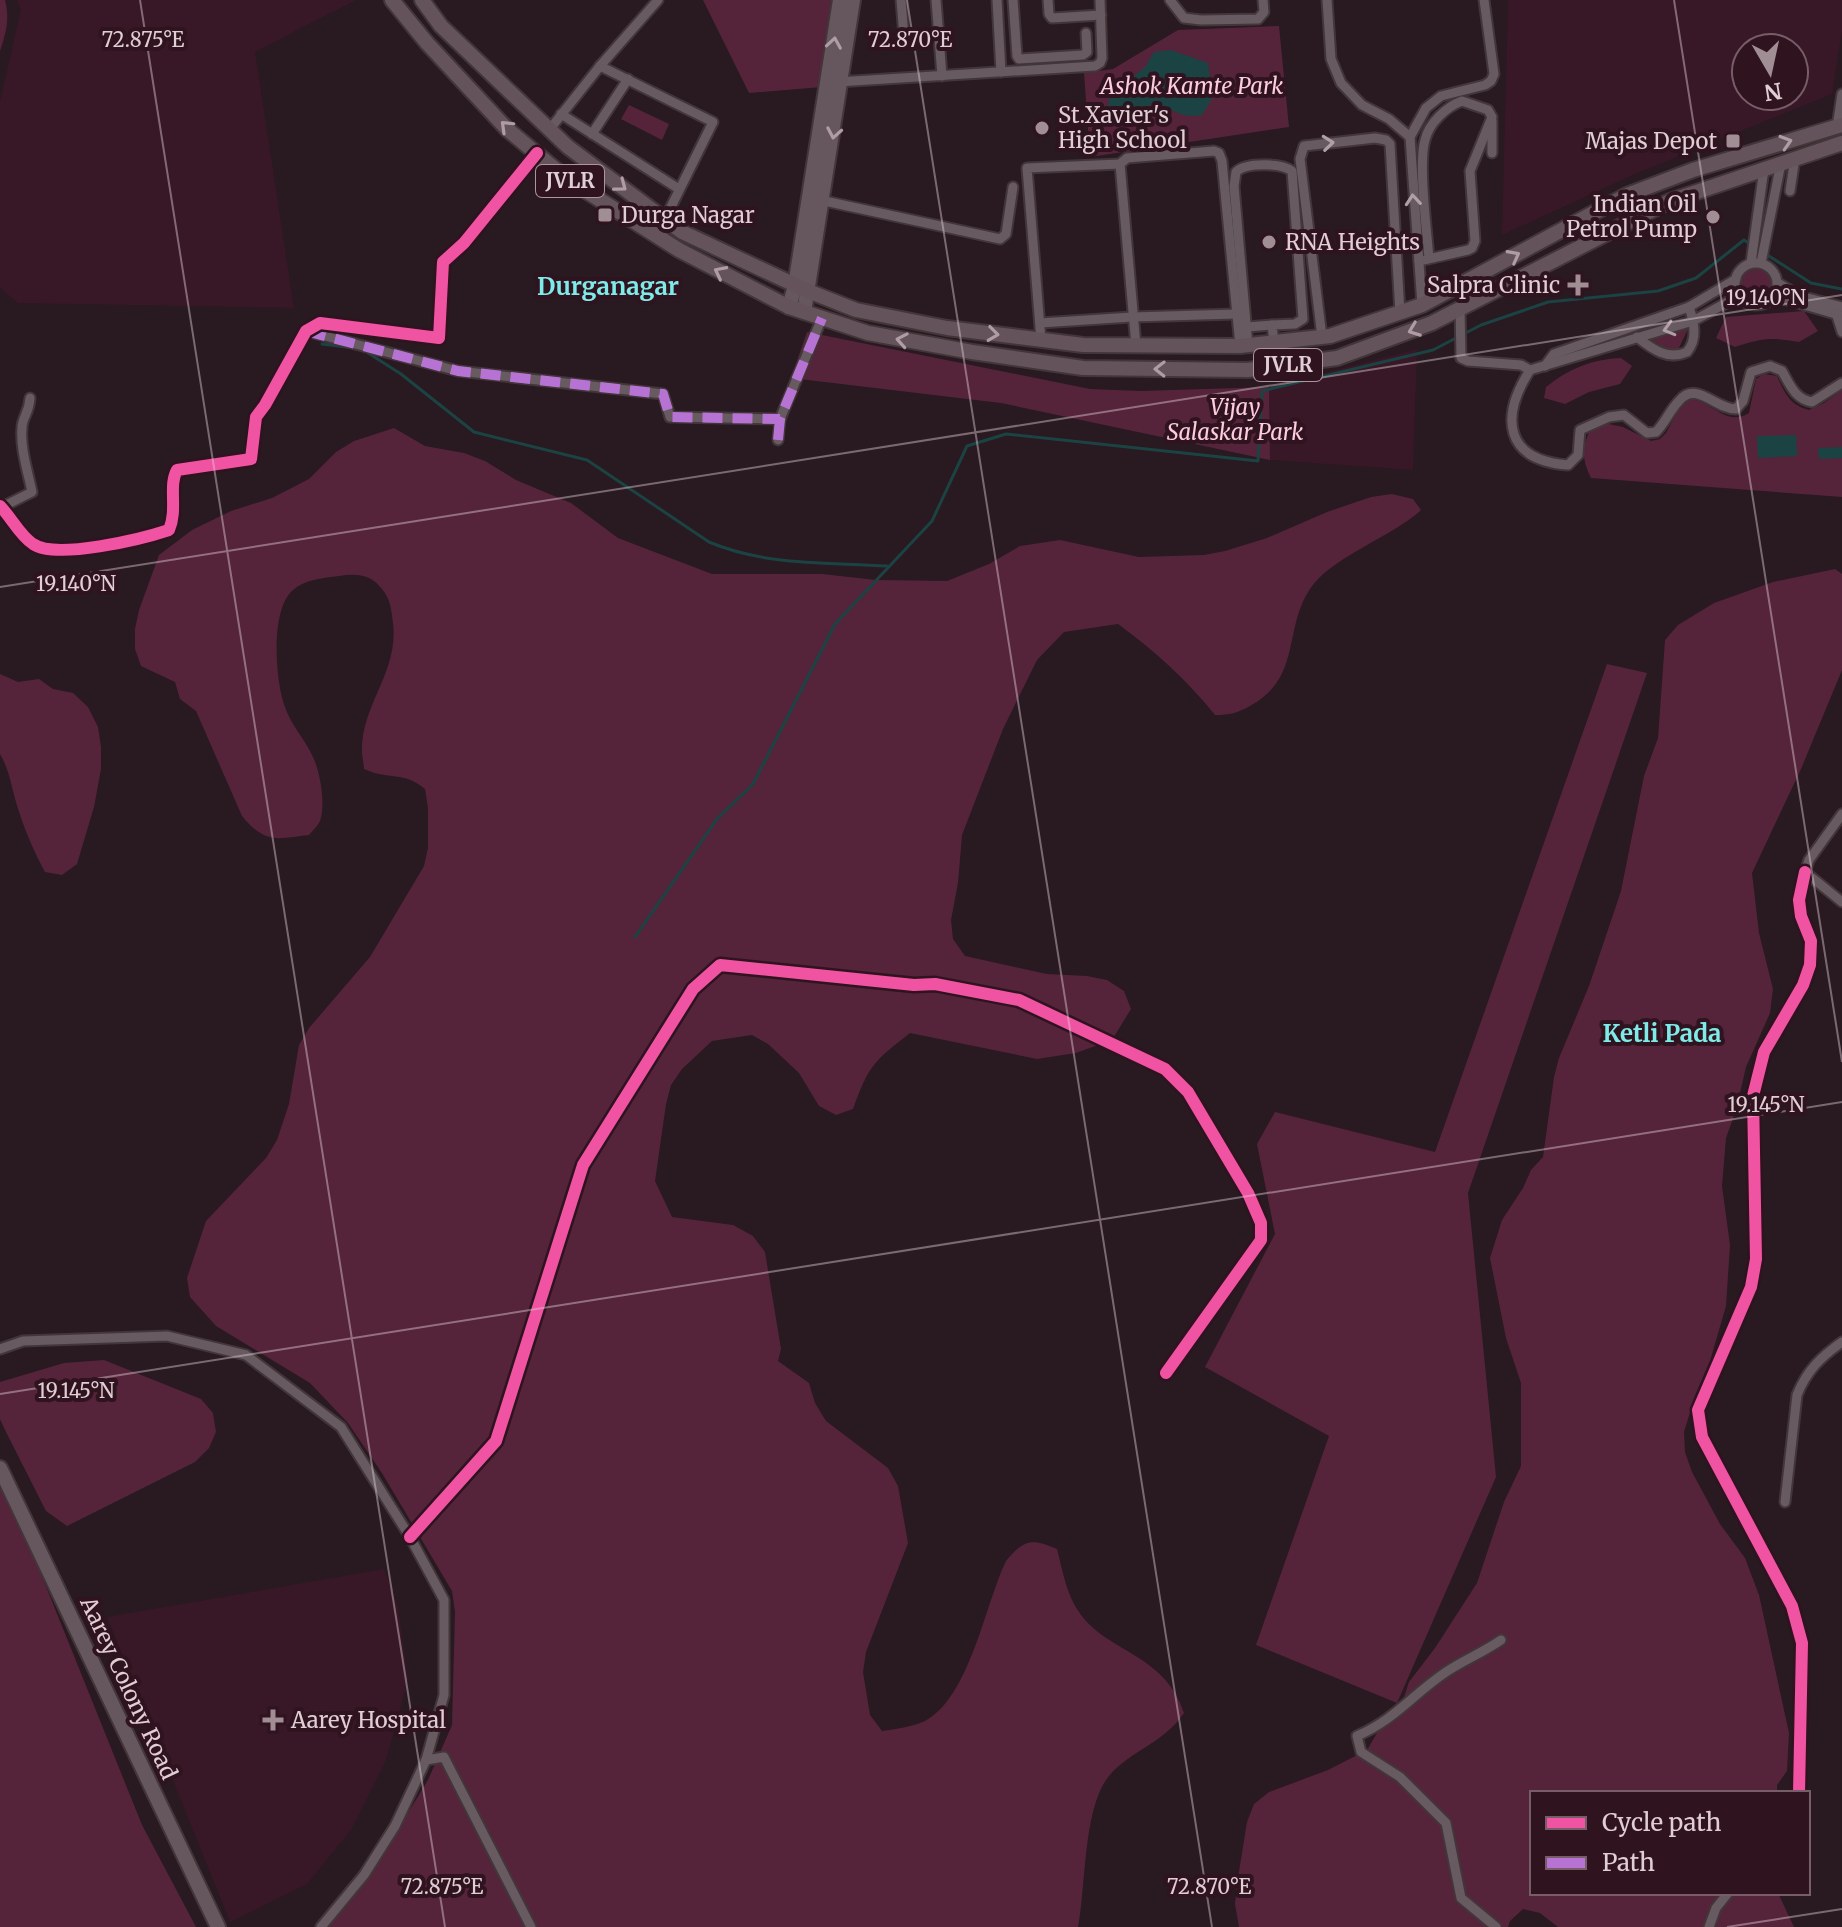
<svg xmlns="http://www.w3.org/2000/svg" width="1842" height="1927" font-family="Merriweather,serif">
<rect width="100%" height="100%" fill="#291920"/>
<g fill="#381826" fill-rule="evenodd">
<polygon points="17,0 356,0 255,52 294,308 18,303 0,288 0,101 21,9"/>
<path d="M1508,0H1842V31L1832,94L1635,174L1502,235ZM1794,48V96H1746V48Z"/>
<polygon points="1417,349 1413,470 1270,460 1269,387"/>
<polygon points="384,1569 398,1607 408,1680 386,1760 351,1830 307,1884 230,1922 107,1617"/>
</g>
<g fill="#55243a">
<path d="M0,0H5C10,19 6,32 0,51Z"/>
<polygon points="703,0 833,0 822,87 749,93"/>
<polygon points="1279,26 1289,127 1090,157 1084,73 1113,69 1178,30"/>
<polygon points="629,105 669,124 662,140 621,119"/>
<circle cx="1756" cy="284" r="16"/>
<path d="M1804,311L1818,331L1799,342C1772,337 1762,338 1735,347L1716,338L1726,317Z"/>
<polygon points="1689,327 1677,352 1668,352 1648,340"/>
<polygon points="807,332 1090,389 1141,391 1269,387 1270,460 1001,403 791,378"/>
<path d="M1621,358L1632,366L1620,384L1589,392L1565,404L1544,398L1546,387C1568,369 1592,359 1621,358Z"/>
<path d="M1764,374L1777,376C1785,394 1790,405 1809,410L1824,403L1842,390V497L1591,478C1582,459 1581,448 1591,429L1609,424L1623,427L1651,441L1660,439L1666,433L1680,407L1691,399C1713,402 1726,427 1749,413L1756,379Z"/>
<path d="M394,428L425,446L464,453L485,461L516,480L571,503L618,538L712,574H822L876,580L947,581L989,564L1020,546L1060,540L1139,557L1204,555L1225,551L1267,538L1327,512L1371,497L1392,494L1413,499L1421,510C1391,538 1332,556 1310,589C1283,629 1302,678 1250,706C1237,713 1230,715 1215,715C1186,679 1155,651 1118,624L1064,632L1037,660L1003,729L962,835L958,883L951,920L953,939L965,956L1047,974L1087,976L1107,980L1124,991L1131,1009L1112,1040L1076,1053L1037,1059L910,1033C873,1062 869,1065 853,1109L836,1115L819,1106L799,1073L768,1044L752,1035L712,1041L682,1069L671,1085L666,1104L655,1181L672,1217L733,1225L753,1236L765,1252L781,1349L778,1361L809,1383L815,1403L826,1421L888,1468L898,1486L908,1543L866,1652L863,1672L870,1715L882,1731C896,1729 912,1727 925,1721C970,1697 985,1604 1006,1561C1024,1539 1032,1538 1057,1549C1062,1568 1065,1587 1074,1604C1101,1654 1163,1649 1184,1713C1163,1744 1131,1750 1109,1776C1083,1807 1086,1887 1078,1927H329L375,1867L428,1780L452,1725L455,1612L452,1591L382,1473L348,1423L310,1383L216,1326L190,1297L187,1278L206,1221L266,1158L277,1140L289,1104L299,1045L309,1028L370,957L424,866L428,848V808L425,789C404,771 388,780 364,769C364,764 362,757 362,751C361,705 399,672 393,623C391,609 391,600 382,589C371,574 356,573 339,576C323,578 306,579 293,590C270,609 275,681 285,707C291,725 304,738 312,755C320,770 326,804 320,821C318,826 312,831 309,835C276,839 265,844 242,816L196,711L180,699L175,682L141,666L135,649V629L139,610L159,555L192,530L231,511L272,498L309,479L336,452L354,441Z"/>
<polygon points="1835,569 1842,574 1842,670 1801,769 1752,873 1759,933 1773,989 1770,1013 1746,1067 1736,1110 1726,1138 1722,1186 1730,1245 1726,1306 1710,1361 1695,1396 1684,1432 1685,1452 1692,1472 1720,1524 1745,1558 1759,1595 1789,1733 1787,1771 1777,1785 1777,1793 1532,1793 1532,1893 1778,1893 1794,1927 1558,1927 1540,1913 1523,1909 1510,1921 1508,1927 1239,1927 1235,1904 1237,1884 1247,1822 1254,1804 1269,1792 1328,1770 1367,1750 1387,1716 1403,1700 1409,1682 1435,1648 1477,1583 1504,1502 1521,1466 1521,1383 1506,1338 1490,1258 1502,1220 1523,1188 1531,1170 1543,1157 1554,1077 1559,1058 1589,986 1621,891 1644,776 1658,738 1665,640 1678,625 1714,603 1773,582"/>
<polygon points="1607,664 1647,673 1468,1193 1496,1477 1397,1703 1256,1645 1329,1436 1205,1367 1275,1234 1257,1144 1275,1112 1435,1152"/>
<path d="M0,674L18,682L39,679L53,689L73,693L88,707L98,727L101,747V769L94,807L77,864L62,875L45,872C33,850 23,826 16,802C11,785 9,769 0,754Z"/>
<polygon points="104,1360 201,1399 213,1413 216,1432 209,1448 195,1462 67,1526 46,1511 6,1432 0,1419 0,1382 64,1363"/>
<polygon points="0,1472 142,1825 196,1927 0,1927"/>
</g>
<g fill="#1b4343">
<path d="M1171,50L1208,63L1213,97L1202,115C1173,120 1171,101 1149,105V116L1140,123L1112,122L1108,106L1110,96L1145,67L1154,52Z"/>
<polygon points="1796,435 1797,456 1758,458 1757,436"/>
<polygon points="1842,447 1842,458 1819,459 1818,448"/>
</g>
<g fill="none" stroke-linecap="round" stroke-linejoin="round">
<g stroke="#1b4343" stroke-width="3">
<polyline points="322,344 354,348"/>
<path d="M365,351L401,374L474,432L587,460L709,542C766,566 826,562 887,566"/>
<polyline points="635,937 717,819 753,784 835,624 932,521 967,446 1006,434 1258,461 1262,391 1433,350 1481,325 1548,302 1658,291 1696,278 1744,240 1811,283 1842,289"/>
</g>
<defs>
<g id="street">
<polyline points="901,0 904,37"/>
<polyline points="936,0 942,76"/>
<polyline points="997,0 1001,72"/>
<polyline points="1013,0 1017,56 1019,59 1083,55 1087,52 1086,33"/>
<polyline points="1048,0 1049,14 1052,18 1101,15"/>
<polyline points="1170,0 1184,18 1201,20 1258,19 1264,12 1263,0"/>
<polyline points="1327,0 1331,59 1341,83 1362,105 1389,119 1410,137"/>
<polyline points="600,66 713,122 665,219"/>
<polyline points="837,82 1095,66 1100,63 1102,58 1100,0"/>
<polyline points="561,114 679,189"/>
<polyline points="1492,121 1492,153"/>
<polyline points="1837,127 1842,94"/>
<polyline points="550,129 600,66 658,0"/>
<polyline points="592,134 628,79"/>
<polyline points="1790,191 1795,158"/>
<polyline points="820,200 1000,239 1006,234 1013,187"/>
<path d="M1419,261L1468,250L1472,248L1475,241L1470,171L1492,117L1488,110L1462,101C1446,107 1429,123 1425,140C1418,164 1427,231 1429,259"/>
<circle cx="1756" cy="284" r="21"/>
<polyline points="1751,263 1764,169"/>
<polyline points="1761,263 1781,163"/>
<polyline points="1778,283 1800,296 1842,307"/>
<path d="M1739,296L1693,321L1530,370C1500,417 1504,460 1568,465L1578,455L1580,430L1609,417L1624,415L1647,433L1656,432C1665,423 1670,410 1679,401C1696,380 1715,409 1736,409L1743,401L1751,372L1770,366L1782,371C1790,385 1795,399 1812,402L1842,383"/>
<polyline points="1774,296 1842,316"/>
<polyline points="1422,305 1410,137 1426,108 1441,96 1485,85 1491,81 1494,74 1484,0"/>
<polyline points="1460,308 1461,358 1468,361 1521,365 1530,370"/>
<polyline points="1836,313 1842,332"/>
<polyline points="1040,323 1132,317 1236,314"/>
<polyline points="1247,327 1272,325"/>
<polyline points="306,331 458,371 663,394 670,417 780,419 822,318"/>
<polyline points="1322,337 1300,159 1304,146 1375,138 1386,140 1390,144 1400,313"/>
<path d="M1637,337C1652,349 1668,361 1687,352C1698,339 1694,322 1689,307"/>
<polyline points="1041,340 1027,168 1120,164"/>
<polyline points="1136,346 1120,164 1127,158 1214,151 1219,153 1222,161 1240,346"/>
<path d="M1248,346L1234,186L1236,172C1246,162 1282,163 1292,171L1303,319L1295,324L1272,325L1274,343"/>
<polyline points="1545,366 1554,354 1689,307 1736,279"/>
<polyline points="778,440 780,419"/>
<path d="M0,506C11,517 20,536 33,544C56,560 142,539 169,530C178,509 168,486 177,470L251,459L256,417L265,405L306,331L320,323L439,338L443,262L464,243L537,153"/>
<path d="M2,507L32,492C28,472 20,448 22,428C22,417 29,414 30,398"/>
<polyline points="1842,814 1809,860 1805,872 1842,902"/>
<polyline points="0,1349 23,1341 167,1336 246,1355 341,1427 410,1537 444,1600 444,1695 426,1760 395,1826 364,1875 321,1927"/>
<path d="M1785,1502L1797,1395C1807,1370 1821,1357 1842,1342"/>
<polyline points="410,1537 496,1441 583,1165 693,989 720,965 914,985 935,984 1019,1000 1165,1069 1188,1092 1248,1193 1261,1223 1261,1240 1166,1373"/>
<polyline points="426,1760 444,1757 531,1927"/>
<polyline points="1799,1793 1802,1643 1792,1606 1702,1437 1698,1410 1751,1287 1756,1259 1753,1096 1764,1052 1803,985 1810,965 1811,941 1801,916 1799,900 1805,872"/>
<path d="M1496,1927L1461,1898L1446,1823L1400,1777L1361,1752L1357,1736C1396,1719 1413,1694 1446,1672C1464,1660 1484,1652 1501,1640"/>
<polyline points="1709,1927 1716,1908 1728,1893"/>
</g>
<g id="secondary">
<polyline points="789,307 795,286 840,0"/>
<polyline points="804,312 853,0"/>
<polyline points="0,1468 218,1927"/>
</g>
<g id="primary">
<polyline points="392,0 427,43 507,129 567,179 679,250 789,307 868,333 972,352 1083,368 1248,370 1337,358 1432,323 1670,201 1842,143"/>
<polyline points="422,0 441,26 568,147 682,232 808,291 856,310 947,328 1083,345 1240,346 1330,336 1422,305 1627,195 1693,170 1842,125"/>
</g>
</defs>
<use href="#street" stroke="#42363a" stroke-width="13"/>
<use href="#secondary" stroke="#42363a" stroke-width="18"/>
<use href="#primary" stroke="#42363a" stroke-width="18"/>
<use href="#street" stroke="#675a60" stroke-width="9"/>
<use href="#secondary" stroke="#66565d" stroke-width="14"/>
<use href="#primary" stroke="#64535b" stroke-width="14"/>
<g stroke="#b673d3" stroke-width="10" stroke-dasharray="20 10" stroke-linecap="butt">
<polyline points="306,331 458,371 663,394 670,417 780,419 822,318"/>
<polyline points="778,440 780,419"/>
</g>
<defs>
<g id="cycleway">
<path d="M0,506C11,517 20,536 33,544C56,560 142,539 169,530C178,509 168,486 177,470L251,459L256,417L265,405L306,331L320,323L439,338L443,262L464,243L537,153"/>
<polyline points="410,1537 496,1441 583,1165 693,989 720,965 914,985 935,984 1019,1000 1165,1069 1188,1092 1248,1193 1261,1223 1261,1240 1166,1373"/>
<polyline points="1799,1793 1802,1643 1792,1606 1702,1437 1698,1410 1751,1287 1756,1259 1753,1096 1764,1052 1803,985 1810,965 1811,941 1801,916 1799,900 1805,872"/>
</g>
</defs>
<use href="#cycleway" stroke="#2f131f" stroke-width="17"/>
<use href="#cycleway" stroke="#f153a3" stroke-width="12"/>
</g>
<defs><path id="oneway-chevron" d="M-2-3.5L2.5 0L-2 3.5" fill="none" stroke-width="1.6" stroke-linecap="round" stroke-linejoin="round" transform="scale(2)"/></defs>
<g stroke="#b09da4">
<use href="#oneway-chevron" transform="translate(834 43) rotate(-81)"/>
<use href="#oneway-chevron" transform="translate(834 133) rotate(100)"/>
</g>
<g stroke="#af9ca4">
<use href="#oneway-chevron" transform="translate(506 126) rotate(-136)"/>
<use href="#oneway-chevron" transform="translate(1786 142) rotate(-17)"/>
<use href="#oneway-chevron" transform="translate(621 186) rotate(37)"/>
<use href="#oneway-chevron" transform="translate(1514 256) rotate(-28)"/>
<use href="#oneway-chevron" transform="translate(720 272) rotate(-153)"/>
<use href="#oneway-chevron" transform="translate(1414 330) rotate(159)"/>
<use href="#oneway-chevron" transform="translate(993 334) rotate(7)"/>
<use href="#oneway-chevron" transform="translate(902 340) rotate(-170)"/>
<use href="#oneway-chevron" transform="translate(1160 369) rotate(-179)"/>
</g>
<g stroke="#b09fa6">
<use href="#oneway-chevron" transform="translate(1328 143) rotate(-6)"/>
<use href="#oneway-chevron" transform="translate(1413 200) rotate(-95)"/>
<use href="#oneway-chevron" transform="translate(1669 329) rotate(164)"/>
</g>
<path fill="none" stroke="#e1cdd4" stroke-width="2" stroke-opacity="0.45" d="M140,0L445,1927M907,0L1212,1927M1674,0L1842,1062M0,587L1842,295M0,1394L1842,1102M1727,1927L1842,1909"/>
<g fill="#a18e95" stroke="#2f131f" stroke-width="3">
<circle cx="1042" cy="128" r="8"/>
<rect x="1725" y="133" width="16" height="16" rx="4"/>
<rect x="597" y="207" width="16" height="16" rx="4"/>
<circle cx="1713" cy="217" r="8"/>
<circle cx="1269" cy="242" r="8"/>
<path d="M1574 273h8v8h8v8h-8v8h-8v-8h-8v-8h8z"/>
<path d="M269 1708h8v8h8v8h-8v8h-8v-8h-8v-8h8z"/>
</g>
<g text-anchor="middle" stroke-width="8" stroke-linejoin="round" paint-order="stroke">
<g fill="#2f131f" stroke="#ac959e" stroke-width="2">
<rect x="536" y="165" width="68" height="32" rx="6"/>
<rect x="1254" y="349" width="68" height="32" rx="6"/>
</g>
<g font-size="20" font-weight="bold" fill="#e1cdd4">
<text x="570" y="188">JVLR</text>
<text x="1288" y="372">JVLR</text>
</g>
<g font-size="22" font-style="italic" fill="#feccdf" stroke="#2f131f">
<text x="1192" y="94">Ashok Kamte Park</text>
<text x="1235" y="415">Vijay<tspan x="1235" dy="25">Salaskar Park</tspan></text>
</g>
<g font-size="22" fill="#e1cdd4" stroke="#2f131f" text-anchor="start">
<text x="1058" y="123">St.Xavier's<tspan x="1058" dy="25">High School</tspan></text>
<text x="1717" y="149" text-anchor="end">Majas Depot</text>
<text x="1697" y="212" text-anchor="end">Indian Oil<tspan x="1697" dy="25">Petrol Pump</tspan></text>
<text x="621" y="223">Durga Nagar</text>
<text x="1285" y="250">RNA Heights</text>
<text x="1560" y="293" text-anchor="end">Salpra Clinic</text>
<text x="291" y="1728">Aarey Hospital</text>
</g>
<g font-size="22" fill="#e1cdd4" stroke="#2f131f">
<text transform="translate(129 1688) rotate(65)" y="8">Aarey Colony Road</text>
</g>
<g font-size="24" font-weight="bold" fill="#7febe9" stroke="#2f131f">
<text x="608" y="295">Durganagar</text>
<text x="1662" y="1042">Ketli Pada</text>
</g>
</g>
<g font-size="20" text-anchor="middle" fill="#e1cdd4" stroke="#2f131f" stroke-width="8" stroke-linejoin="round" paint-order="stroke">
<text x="143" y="47">72.875°E</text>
<text x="910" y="47">72.870°E</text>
<text x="1766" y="305">19.140°N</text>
<text x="76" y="591">19.140°N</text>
<text x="1766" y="1112">19.145°N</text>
<text x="76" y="1398">19.145°N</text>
<text x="442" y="1894">72.875°E</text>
<text x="1209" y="1894">72.870°E</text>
</g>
<rect x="1530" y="1791" width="280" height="104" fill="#2f131f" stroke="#765d67" stroke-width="2"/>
<rect x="1546" y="1817" width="40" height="12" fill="#f153a3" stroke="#765d67" stroke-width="2"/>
<text x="1602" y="1831" font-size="24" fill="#e1cdd4">Cycle path</text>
<rect x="1546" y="1857" width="40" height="12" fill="#b673d3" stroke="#765d67" stroke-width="2"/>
<text x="1602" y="1871" font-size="24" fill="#e1cdd4">Path</text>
<g transform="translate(1770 72) rotate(171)"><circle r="38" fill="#2f131f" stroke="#765d67" stroke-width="2"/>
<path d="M0-6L14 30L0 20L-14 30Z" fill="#a18e95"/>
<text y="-12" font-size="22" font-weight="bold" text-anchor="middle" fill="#e1cdd4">N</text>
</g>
</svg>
